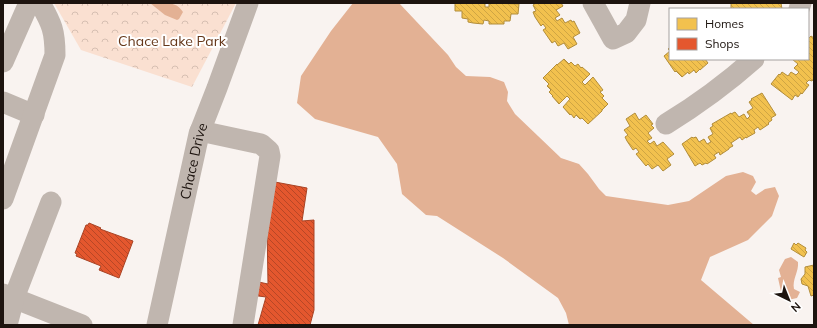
<svg xmlns="http://www.w3.org/2000/svg" width="817" height="328" font-family="Mulish,sans-serif">
<defs>
<pattern id="park-crowns" width="20" height="18" patternUnits="userSpaceOnUse"><rect width="20" height="18" fill="#fae0d1"/><path d="M2 6a3 3 0 1 1 6 0M12 15a3 3 0 1 1 6 0" fill="none" stroke="#d6bfb2"/></pattern>
<pattern id="homes-back-hatch" width="6" height="6" patternUnits="userSpaceOnUse"><rect width="6" height="6" fill="#f2c14e"/><path d="M-1 5l2 2M0 0l6 6M5-1l2 2" fill="none" stroke="#cfa543"/></pattern>
<pattern id="shops-back-hatch" width="6" height="6" patternUnits="userSpaceOnUse"><rect width="6" height="6" fill="#e4572e"/><path d="M-1 5l2 2M0 0l6 6M5-1l2 2" fill="none" stroke="#b84726"/></pattern>
</defs>
<rect width="100%" height="100%" fill="#f9f3f0"/>
<polygon fill="url(#park-crowns)" points="54,3 236,3 192,87 81,50"/>
<g fill="#e3b194">
<path d="M150,3C162,3 176,0 183,12L179,19L177,20L165,15Z"/>
<polygon points="353,3 399,3 448,55 456,67 466,76 490,77 504,82 508,92 507,101 515,114 561,158 579,164 588,174 599,189 606,196 668,205 689,201 726,176 743,172 753,176 756,182 751,191 756,195 765,189 775,187 779,196 772,216 748,240 710,257 701,280 754,325 569,325 566,313 558,298 503,258 437,216 426,215 402,194 397,164 378,137 315,119 297,103 301,76 331,31"/>
<path d="M791,257L798,262C799,272 792,279 794,289L800,292L797,298L788,300L782,296L778,278L781,277L779,270L785,259Z"/>
</g>
<g fill="url(#homes-back-hatch)" stroke="#b28d3b">
<polygon points="455,3 485,3 485,7 489,7 489,3 519,4 518,14 511,14 510,21 504,21 504,24 489,24 489,21 484,20 483,24 473,23 468,22 468,19 462,18 462,11 455,11"/>
<polygon points="536,3 561,3 563,6 556,10 560,15 555,18 557,21 562,18 565,23 571,20 572,22 574,21 580,33 573,37 577,44 568,49 564,43 558,46 555,41 552,43 543,30 546,28 543,24 541,26 535,17 533,12 536,11 533,5"/>
<polygon points="731,3 781,3 782,9 731,9"/>
<polygon points="811,36 814,38 814,78 812,81 809,80 806,83 809,85 802,94 801,93 798,97 795,95 792,100 771,84 779,74 780,75 782,72 788,76 791,72 796,75 799,72 794,68 798,64 792,59 808,59 808,39"/>
<polygon points="670,47 670,59 705,59 708,63 700,70 700,69 696,73 694,70 689,74 688,72 682,77 676,71 675,72 664,56 670,51 668,49"/>
<polygon points="564,59 569,64 571,62 575,66 578,64 581,68 582,67 590,74 582,82 585,85 593,77 603,90 600,92 604,96 602,98 608,104 602,110 602,111 588,124 582,118 580,119 576,115 574,118 571,114 570,115 563,107 570,99 567,96 559,104 552,96 553,96 549,92 551,90 547,86 549,84 543,78 557,64 557,65"/>
<polygon points="762,93 776,115 771,118 772,120 768,123 769,124 760,130 758,127 754,130 755,133 746,138 746,137 742,140 740,137 731,143 733,146 729,148 729,149 720,155 719,152 714,155 716,158 707,164 706,163 702,165 700,163 695,166 682,144 692,137 693,138 696,137 699,142 704,139 707,144 711,142 708,137 713,134 710,128 713,126 712,124 731,113 731,114 735,112 739,117 744,114 747,119 750,116 747,112 753,108 749,102 752,100 751,99"/>
<polygon points="635,113 639,120 646,115 653,124 651,125 654,128 648,133 652,138 647,141 650,144 654,141 657,146 663,142 674,154 667,159 671,165 663,171 658,165 652,169 648,164 646,166 636,154 639,152 636,148 633,150 627,141 625,137 628,135 624,130 630,126 626,119"/>
<polygon points="794,243 796,245 798,243 806,248 805,250 807,252 804,257 791,249"/>
<polygon points="814,265 814,295 811,296 808,286 802,284 801,279 805,274 805,267"/>
</g>
<g fill="url(#shops-back-hatch)" stroke="#a84325">
<polygon points="275,182 307,188 302,221 314,220 314,310 310,325 258,325 266,297 251,295 254,281 268,284 267,223"/>
<polygon points="89,223 101,228 100,229 133,241 119,278 99,270 101,266 76,256 77,254 75,253 86,225 88,225"/>
</g>
<g fill="none" stroke-linecap="round" stroke-linejoin="round">
<g stroke="#c0b6af" stroke-width="21">
<polyline points="593,3 613,39 626,33 636,20 640,3"/>
<polyline points="799,9 801,3"/>
<polyline points="3,62 29,3"/>
<polyline points="3,102 34,115"/>
<path d="M666,124C697,105 727,83 754,59"/>
<polyline points="200,131 261,144 269,151 270,156 243,325"/>
<path d="M3,199L55,55C55,31 52,24 40,3"/>
<polyline points="3,294 82,325"/>
<polyline points="7,325 14,298 51,202"/>
<path id="s1" d="M157,325L199,134L217,88L248,3"/>
</g>
</g>
<g text-anchor="middle" stroke-width="4" stroke-linejoin="round" paint-order="stroke">
<g font-size="14" fill="#653719" stroke="#fff">
<text x="172" y="46">Chace Lake Park</text>
</g>
<g font-size="14" fill="#1d140f" stroke="#fff">
<text dy="5" stroke="none"><textPath href="#s1" startOffset="168">Chace Drive</textPath></text>
</g>
</g>
<rect width="817" height="328" fill="none" stroke="#1d140f" stroke-width="8"/>
<rect x="669" y="8" width="140" height="52" fill="#ffffff" stroke="#a5a19f"/>
<rect x="677" y="18" width="20" height="12" fill="#f2c14e" stroke="#a5a19f"/>
<text x="705" y="28" font-size="12" fill="#1d140f">Homes</text>
<rect x="677" y="38" width="20" height="12" fill="#e4572e" stroke="#a5a19f"/>
<text x="705" y="48" font-size="12" fill="#1d140f">Shops</text>
<g transform="translate(789 300) rotate(137)" stroke="#ffffff" stroke-width="3" paint-order="stroke">
<path d="M0-3L7 15L0 10L-7 15Z" fill="#1d140f"/>
<text y="-6" font-size="11" font-weight="bold" text-anchor="middle" fill="#1d140f">N</text>
</g>
</svg>
